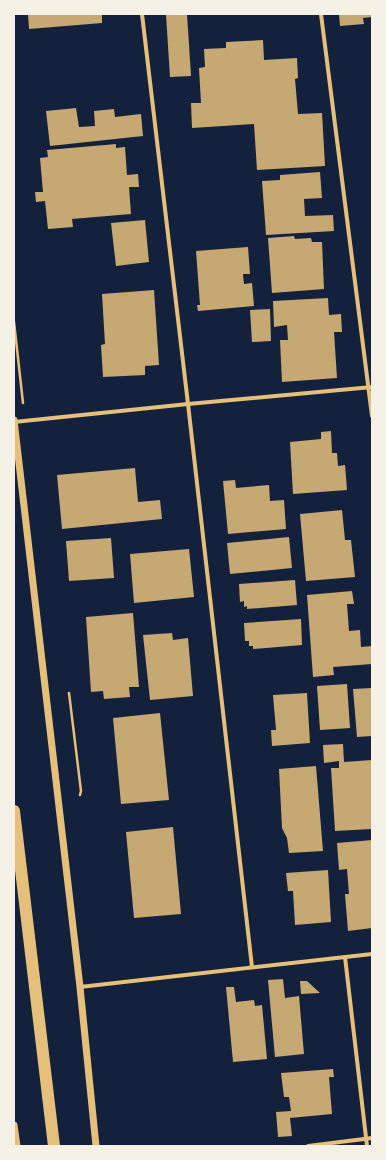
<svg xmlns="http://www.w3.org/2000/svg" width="386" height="1160" font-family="'Fira Sans Condensed',sans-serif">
<rect width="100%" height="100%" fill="#14213d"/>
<g fill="#c6a872">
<polygon points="28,14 102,14 102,23 29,29"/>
<polygon points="187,14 191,76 170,77 166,15"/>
<polygon points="339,14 372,14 372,17 363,18 364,24 340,26"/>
<polygon points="263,40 264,60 297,58 298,78 295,79 298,114 322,113 325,166 257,170 254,124 192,128 191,103 201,103 199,68 205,67 204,49 226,48 226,42"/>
<polygon points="76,108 79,127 95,126 94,111 114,109 115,117 141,114 143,136 50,146 46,111"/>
<polygon points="116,144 116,148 125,147 127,175 138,174 139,187 129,187 131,214 72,219 73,227 48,229 45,201 36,202 35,192 43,192 40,158 48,157 47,150"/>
<polygon points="320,172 322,198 304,199 305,216 333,215 334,231 266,235 262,181 280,180 280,175"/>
<polygon points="145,220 149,262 116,266 111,223"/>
<polygon points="294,236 295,239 311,238 312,242 322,242 324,289 272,293 268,238"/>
<polygon points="248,247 250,274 243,274 244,284 252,283 254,306 198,311 197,305 200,305 196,251"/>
<polygon points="154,290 159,365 145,366 145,375 103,377 101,345 105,344 102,294"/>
<polygon points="328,298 329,315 341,314 342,332 334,332 337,378 282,382 280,340 288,340 287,325 274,327 273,301"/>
<polygon points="270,309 271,341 252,342 250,310"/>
<polygon points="331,431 332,453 337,453 338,466 345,465 347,490 293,494 290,442 321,439 321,432"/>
<polygon points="135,468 138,502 160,500 162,519 62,529 57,475"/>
<polygon points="235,480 236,488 269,485 270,501 284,500 286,529 228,534 223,481"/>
<polygon points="342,510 345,540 351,540 355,577 306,581 300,514"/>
<polygon points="289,537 292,568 230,574 227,543"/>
<polygon points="111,538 114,578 69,581 66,541"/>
<polygon points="189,549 194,597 134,603 130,554"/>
<polygon points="295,580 297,605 247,609 247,606 244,607 244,601 240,602 239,584"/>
<polygon points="352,591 354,604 347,604 349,631 360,630 361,647 372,646 372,664 333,667 334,675 313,677 307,595"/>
<polygon points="133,613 139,687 129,687 130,697 104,699 103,691 91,692 86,617"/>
<polygon points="301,619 302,645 253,649 253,646 249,646 249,641 245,641 244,623"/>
<polygon points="172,633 173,640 188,638 193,696 150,700 143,635"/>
<polygon points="347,684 350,728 320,730 317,686"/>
<polygon points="372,688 372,736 357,737 353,689"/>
<polygon points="307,693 310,743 272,746 271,730 276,730 273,695"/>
<polygon points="160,713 169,800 121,804 113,718"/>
<polygon points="343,744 344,762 372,760 372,829 335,831 331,768 339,768 339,761 324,763 323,745"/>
<polygon points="316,766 323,851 289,853 287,838 282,828 279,769"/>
<polygon points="173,827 181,914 134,918 126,832"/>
<polygon points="372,840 372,928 348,931 345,894 349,894 347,869 339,870 337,843"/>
<polygon points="328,870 331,922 295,925 293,891 288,891 286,873"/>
<polygon points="283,979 285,998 299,996 304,1054 275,1057 268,980"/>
<polygon points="300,981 307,981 320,993 301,994"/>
<polygon points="226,987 234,987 236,1002 254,1000 255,1006 262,1005 267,1059 233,1062"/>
<polygon points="333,1069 334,1077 329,1077 332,1114 290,1118 292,1136 278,1137 276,1112 291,1111 289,1097 284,1097 281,1073"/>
</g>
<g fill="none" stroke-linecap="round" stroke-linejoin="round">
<g stroke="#e5c07b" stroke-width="2.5">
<polyline points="14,322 23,403"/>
<polyline points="69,693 81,791 80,795"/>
</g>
<g stroke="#e5c07b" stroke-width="4">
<polyline points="142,14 188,404 252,967"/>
<polyline points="321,14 372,416"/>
<polyline points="14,422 188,404 372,387"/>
<polyline points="345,957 367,1146"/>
<polyline points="80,987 372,954"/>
<polyline points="308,1146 372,1138"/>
</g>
<g stroke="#e5c07b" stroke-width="7">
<polyline points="14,420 80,987 96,1146"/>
<polyline points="14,1125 17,1146"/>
</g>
<polyline stroke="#e5c07b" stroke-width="12" points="14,811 54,1146"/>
</g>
<rect width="386" height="1160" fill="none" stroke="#f6f1e7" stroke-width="30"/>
</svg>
